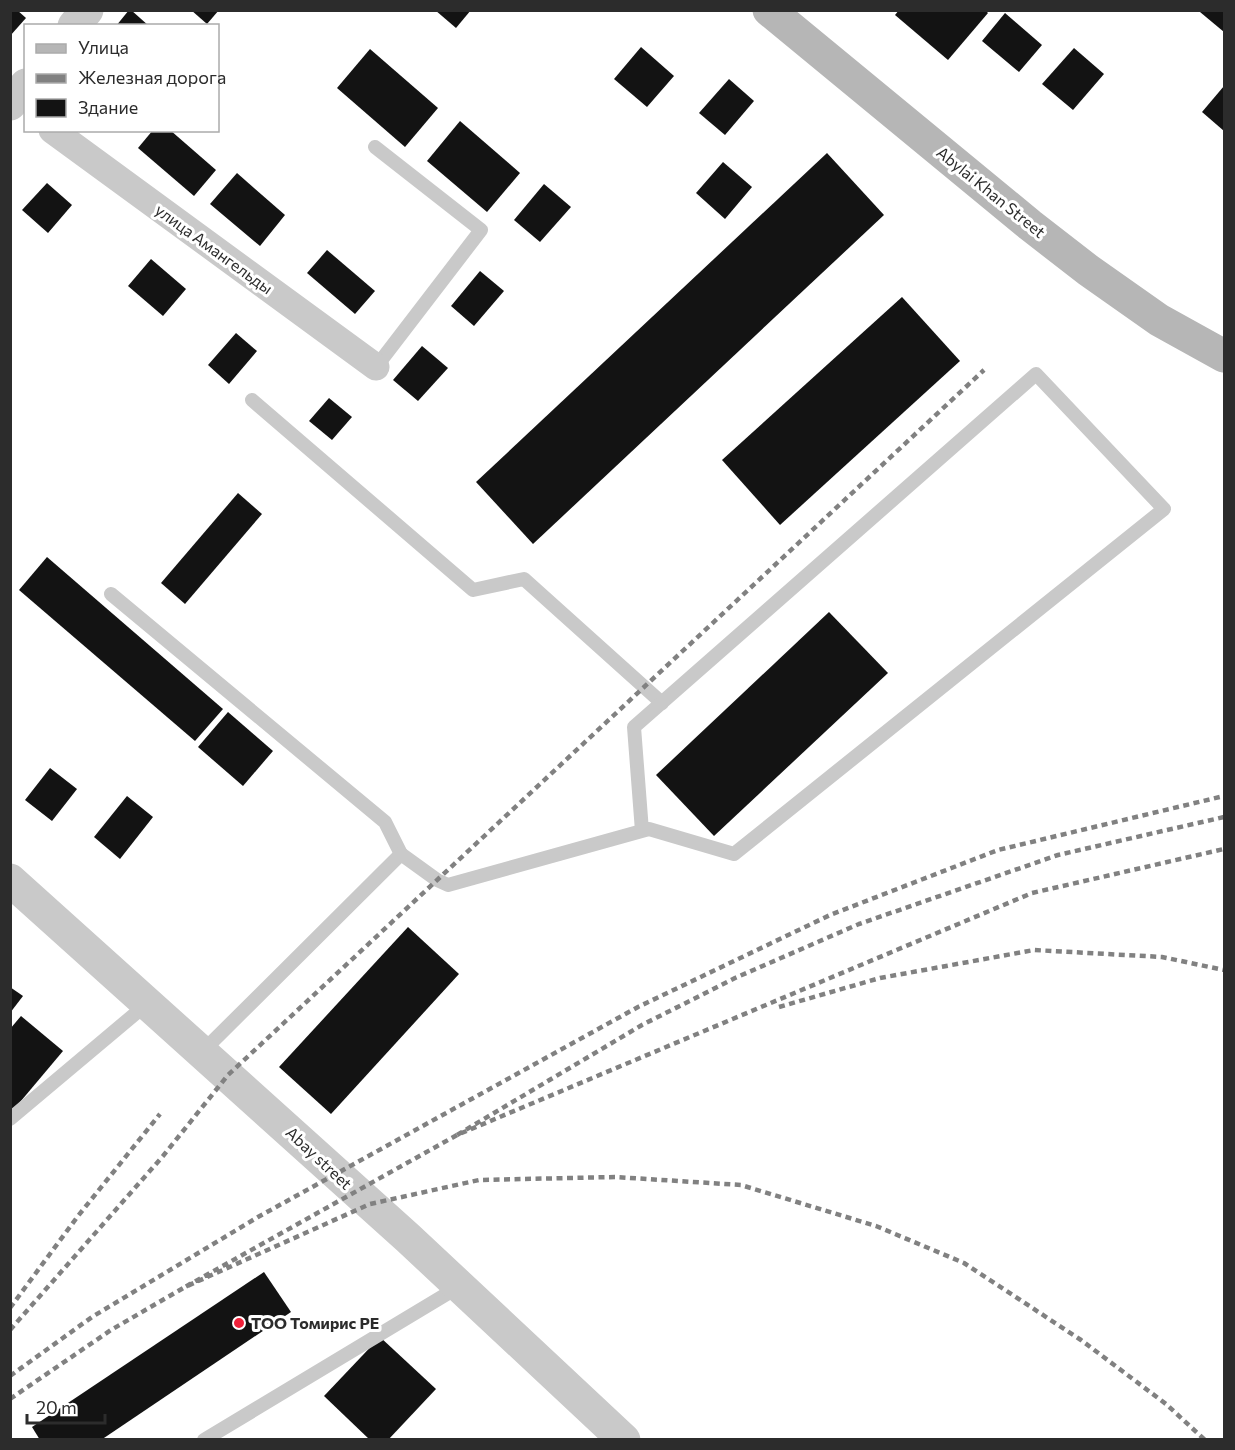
<svg xmlns="http://www.w3.org/2000/svg" width="1235" height="1450" font-family="Commissioner,sans-serif">
<rect width="100%" height="100%" fill="#fff"/>
<g fill="#131313">
<polygon points="10,10 17,10 26,18 10,36"/>
<polygon points="129,10 131,10 149,26 116,26"/>
<polygon points="191,10 219,10 207,24"/>
<polygon points="435,10 471,10 456,28"/>
<polygon points="899,10 985,10 988,13 948,60 895,15"/>
<polygon points="1201,10 1224,10 1224,32 1200,12"/>
<polygon points="1005,13 1042,45 1019,72 982,41"/>
<polygon points="641,47 674,76 647,107 614,79"/>
<polygon points="1074,48 1104,74 1073,110 1042,84"/>
<polygon points="370,49 438,108 405,147 337,88"/>
<polygon points="729,79 754,101 725,135 699,113"/>
<polygon points="1224,86 1224,131 1202,112"/>
<polygon points="460,121 520,173 487,212 427,161"/>
<polygon points="153,130 170,130 216,170 194,196 138,148"/>
<polygon points="827,153 884,215 533,544 476,482"/>
<polygon points="723,162 752,187 725,219 696,193"/>
<polygon points="237,173 285,215 260,246 210,204"/>
<polygon points="47,183 72,205 48,233 22,210"/>
<polygon points="544,184 571,207 540,242 514,220"/>
<polygon points="327,250 375,291 355,314 307,273"/>
<polygon points="151,259 186,289 163,316 128,286"/>
<polygon points="480,271 504,291 474,326 451,306"/>
<polygon points="902,297 960,361 780,525 722,460"/>
<polygon points="236,333 257,351 229,384 208,365"/>
<polygon points="422,346 448,368 418,401 393,380"/>
<polygon points="329,398 352,417 332,440 309,421"/>
<polygon points="238,493 262,514 185,604 161,583"/>
<polygon points="47,557 223,709 195,741 19,590"/>
<polygon points="829,612 888,673 714,836 656,775"/>
<polygon points="228,712 273,751 243,786 198,747"/>
<polygon points="50,768 77,789 52,821 25,800"/>
<polygon points="127,796 153,817 120,859 94,837"/>
<polygon points="408,927 459,974 331,1114 279,1067"/>
<polygon points="10,987 23,996 10,1013"/>
<polygon points="21,1016 63,1051 10,1114 10,1029"/>
<polygon points="264,1272 291,1312 101,1440 40,1440 32,1427"/>
<polygon points="380,1337 436,1389 388,1440 370,1440 324,1396"/>
</g>
<g fill="none" stroke-linecap="round" stroke-linejoin="round">
<g stroke="#c9c9c9" stroke-width="14">
<polyline points="375,147 481,230 376,367"/>
<polyline points="252,400 473,590 524,579 662,703"/>
<polyline points="111,594 385,822 401,854"/>
<polyline points="202,1052 401,854 437,880 448,885 649,829 734,854 1164,509 1036,374 634,727 642,831"/>
<polyline points="10,1119 148,1003"/>
<polyline points="204,1440 460,1286"/>
</g>
<polyline stroke="#c9c9c9" stroke-width="27" points="52,130 376,367"/>
<g stroke="#c9c9c9" stroke-width="33">
<polyline points="74,26 87,10"/>
<polyline points="10,104 26,85"/>
<polyline points="10,880 408,1238 624,1440"/>
</g>
<polyline stroke="#b6b6b6" stroke-width="33" points="769,10 1030,225 1088,270 1159,320 1224,356"/>
<g stroke="#818181" stroke-width="4.5" stroke-dasharray="6 4.5" stroke-linecap="butt">
<polyline points="1224,817 1058,855 859,924 735,978 642,1025 457,1135 1032,893 1224,849"/>
<polyline points="779,1007 880,978 1034,950 1162,957 1224,970"/>
<polyline points="457,1135 185,1287 370,1204 479,1180 615,1177 741,1185 876,1226 964,1263 1081,1340 1166,1404 1205,1440"/>
<polyline points="10,1308 78,1216 160,1114"/>
<polyline points="10,1330 163,1156 228,1075 984,370"/>
<polyline points="10,1376 92,1317 258,1217 638,1007 830,915 998,850 1224,796"/>
<polyline points="10,1399 111,1330 185,1287"/>
</g>
</g>
<circle fill="#f1213a" stroke="#fff" stroke-width="2" cx="239" cy="1323" r="6"/>
<g text-anchor="middle" stroke-width="6" stroke-linejoin="round" paint-order="stroke">
<g font-size="16" fill="#2c2c2c" stroke="#fff">
<text transform="translate(991 192) rotate(39)" y="6">Abylai Khan Street</text>
<text transform="translate(214 249) rotate(36)" y="6">улица Амангельды</text>
<text transform="translate(319 1158) rotate(43)" y="6">Abay street</text>
</g>
<g font-size="16" font-weight="bold" fill="#2c2c2c" stroke="#fff" text-anchor="start">
<text x="251" y="1329">ТОО Томирис РЕ</text>
</g>
</g>
<rect width="1235" height="1450" fill="none" stroke="#2c2c2c" stroke-width="24"/>
<rect x="24" y="24" width="195" height="108" fill="#ffffff" stroke="#ababab" stroke-width="1.5"/>
<rect x="36" y="44" width="30" height="9" fill="#b6b6b6" stroke="#ababab" stroke-width="1.5"/>
<text x="78" y="54" font-size="18" fill="#2c2c2c">Улица</text>
<rect x="36" y="74" width="30" height="9" fill="#818181" stroke="#ababab" stroke-width="1.5"/>
<text x="78" y="84" font-size="18" fill="#2c2c2c">Железная дорога</text>
<rect x="36" y="99" width="30" height="18" fill="#131313" stroke="#ababab" stroke-width="1.5"/>
<text x="78" y="114" font-size="18" fill="#2c2c2c">Здание</text>
<path d="M27 1414v9h78v-9" fill="none" stroke="#2c2c2c" stroke-width="3"/>
<text x="36" y="1414" font-size="18" fill="#2c2c2c" stroke="#ffffff" stroke-width="4.5" paint-order="stroke">20 m</text>
</svg>
